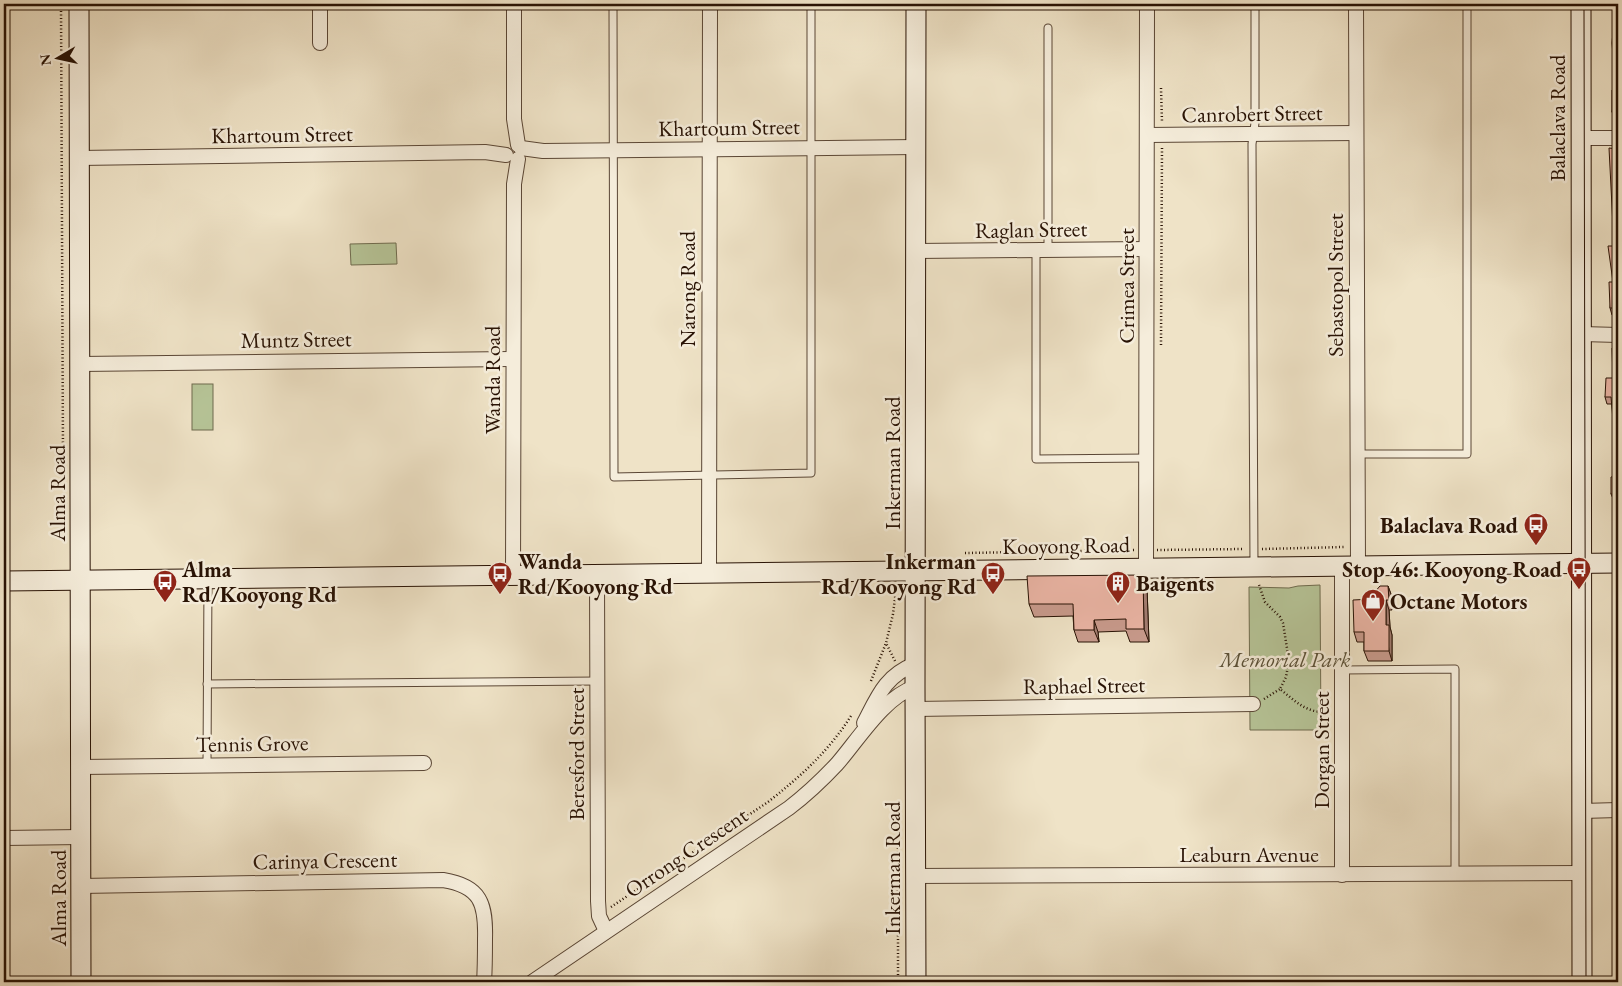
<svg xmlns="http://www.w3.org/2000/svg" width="1622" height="986" font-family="'EB Garamond',serif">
<rect width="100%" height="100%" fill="#efe3c7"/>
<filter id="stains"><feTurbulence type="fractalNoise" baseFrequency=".004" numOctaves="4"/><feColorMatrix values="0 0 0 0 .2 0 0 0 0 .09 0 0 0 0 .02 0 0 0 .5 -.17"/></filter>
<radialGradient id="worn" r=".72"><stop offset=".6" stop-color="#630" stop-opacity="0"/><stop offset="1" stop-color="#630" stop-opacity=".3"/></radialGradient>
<g fill="#b6c497" stroke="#6f6b4e">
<polygon points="396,243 397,264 351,265 350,244"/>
<rect x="192" y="384" width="21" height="46"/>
<polygon points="1320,585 1321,730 1250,730 1249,587 1289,588 1298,586"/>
</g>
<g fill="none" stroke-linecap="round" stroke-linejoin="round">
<defs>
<g id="lane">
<polyline points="613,4 614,477 811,473 811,4"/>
<polyline points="1036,249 1036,459 1148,458"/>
<polyline points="1048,249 1048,28"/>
<polyline points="1357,454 1467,454 1467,4"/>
<polyline points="1254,566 1252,144 1255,123 1255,4"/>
<polyline points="1342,670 1455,669 1455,874"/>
<polyline points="207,684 598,681"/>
<polyline points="207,764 208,579"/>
</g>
<g id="street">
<polyline points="514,4 514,119 518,145"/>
<polyline points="1356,4 1358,566"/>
<polyline points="320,43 320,4"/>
<polyline points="1148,135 1356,133"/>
<polyline points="1581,138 1618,138"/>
<polyline points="521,148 543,151 916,147"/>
<polyline points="79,158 485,152 506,155"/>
<polyline points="916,251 1146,249"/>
<polyline points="1582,334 1618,335"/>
<polyline points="80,364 513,359"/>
<polyline points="1342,566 1342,875"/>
<polyline points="1146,568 1147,4"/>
<polyline points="709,574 710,4"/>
<polyline points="597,575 598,901 599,916 606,931"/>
<polyline points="513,576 514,184 518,159"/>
<polyline points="915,709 1253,704"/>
<path d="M864,723C878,696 885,676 915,664"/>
<polyline points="81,767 424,763"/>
<polyline points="1582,811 1618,810"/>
<polyline points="4,838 81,837"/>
<polyline points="916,876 1582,873"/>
<path d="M81,886L443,880C481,886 486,904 485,939C485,953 485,968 484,982"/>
<path d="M532,982L789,808C806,795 822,780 837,764C858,740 884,697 915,687"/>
</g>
<g id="secondary">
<polyline points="79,4 81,982"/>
<polyline points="916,4 915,687 916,982"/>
<polyline points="1581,4 1582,982"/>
<polyline points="4,581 1618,563"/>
</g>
</defs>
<use href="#lane" stroke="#5a4635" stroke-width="9"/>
<use href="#street" stroke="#5a4635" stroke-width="16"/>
<use href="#secondary" stroke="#281204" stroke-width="21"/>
<g stroke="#281204" stroke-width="2.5" stroke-dasharray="1 2.5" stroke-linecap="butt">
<polyline points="61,4 63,455"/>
<polyline points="1161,88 1162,122"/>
<polyline points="1161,345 1162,148"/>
<polyline points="1262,549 1344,547 1344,545"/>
<polyline points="1157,550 1244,549"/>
<polyline points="965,553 1134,550"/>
<path d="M1259,585L1265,602L1280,617L1283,623L1289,661L1286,677L1280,689C1294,700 1304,711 1322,712"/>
<polyline points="895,661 886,643 893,614 896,590"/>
<polyline points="871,681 886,643"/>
<polyline points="1264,699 1280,689"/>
<path d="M611,907L768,802C801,776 828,752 851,716"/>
<polyline points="898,982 898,819"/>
</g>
<use href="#lane" stroke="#f5eddb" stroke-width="7"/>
<use href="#street" stroke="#f5eddb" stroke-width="14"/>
<use href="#secondary" stroke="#f5eddb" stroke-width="19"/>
<polyline stroke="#281204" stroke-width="1" points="1584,4 1586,982"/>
</g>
<g fill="#c89a8c" stroke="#281204">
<polygon points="1618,4 1618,119 1615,119 1612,112 1616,90 1614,21"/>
<polygon points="1618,149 1618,315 1612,315 1610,308 1613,282"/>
<polygon points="1618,348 1618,523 1616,518 1616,501 1614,501 1611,494 1616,476 1617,438 1614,431 1612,404 1607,404 1605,397 1613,378"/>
<polygon points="1143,575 1147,588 1149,642 1130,642 1126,631 1098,632 1099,642 1078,642 1074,630 1073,616 1034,617 1029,604"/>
<polygon points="1388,586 1392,597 1392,610 1389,610 1390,627 1392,635 1392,661 1368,661 1364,651 1364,642 1357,642 1354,632 1373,599"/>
</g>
<g fill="#a37d72" stroke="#281204">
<polygon points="1143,575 1147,588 1149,642 1144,629"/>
<polygon points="1388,586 1392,597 1392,610 1389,600"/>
<polygon points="1386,600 1389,610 1390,627 1392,635 1392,661 1389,651 1386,625"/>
<polygon points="1094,620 1098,632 1099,642 1094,630"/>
</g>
<g fill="#e9b3a3" stroke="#281204">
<polygon points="1613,4 1618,4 1618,112 1612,112 1612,90 1616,90 1612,43 1614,21"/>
<polygon points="1609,148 1618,149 1618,308 1610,308 1609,282 1613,282 1608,246 1614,246"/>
<polygon points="1612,348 1618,348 1618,518 1616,518 1616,494 1611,494 1611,477 1616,476 1617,431 1614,431 1611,397 1605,397 1606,378 1613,378"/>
<polygon points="1143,575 1144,629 1126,629 1126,619 1094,620 1094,630 1074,630 1073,604 1029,604 1027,576"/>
<polygon points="1380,586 1388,586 1389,600 1386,600 1386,625 1389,625 1389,651 1364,651 1364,632 1354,632 1353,600 1373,599 1373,594"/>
</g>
<defs>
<symbol id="bus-pin" viewBox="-11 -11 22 30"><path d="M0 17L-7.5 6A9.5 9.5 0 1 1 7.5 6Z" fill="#8f2418" stroke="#f5eddb"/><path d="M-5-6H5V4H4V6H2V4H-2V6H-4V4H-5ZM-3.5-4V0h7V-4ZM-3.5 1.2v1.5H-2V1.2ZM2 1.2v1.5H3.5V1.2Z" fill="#fff"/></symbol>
<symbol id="building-pin" viewBox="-11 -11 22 30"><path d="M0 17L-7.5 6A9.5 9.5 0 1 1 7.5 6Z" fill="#8f2418" stroke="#f5eddb"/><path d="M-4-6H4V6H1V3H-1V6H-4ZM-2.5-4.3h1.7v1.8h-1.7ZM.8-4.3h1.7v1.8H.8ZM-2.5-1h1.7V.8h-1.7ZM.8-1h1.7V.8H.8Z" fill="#fff"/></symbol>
<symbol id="shop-pin" viewBox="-11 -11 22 30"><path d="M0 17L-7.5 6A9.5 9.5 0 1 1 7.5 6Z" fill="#8f2418" stroke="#f5eddb"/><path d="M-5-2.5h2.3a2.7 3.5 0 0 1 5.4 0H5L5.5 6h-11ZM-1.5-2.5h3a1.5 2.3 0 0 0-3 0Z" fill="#fff"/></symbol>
</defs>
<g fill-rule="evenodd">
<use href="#bus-pin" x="1522" y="511" width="28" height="38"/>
<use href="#bus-pin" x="1565" y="555" width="28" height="38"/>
<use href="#bus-pin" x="486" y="560" width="28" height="38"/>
<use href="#bus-pin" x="979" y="560" width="28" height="38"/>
<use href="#bus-pin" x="151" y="568" width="28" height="38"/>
<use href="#building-pin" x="1104" y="569" width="28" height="38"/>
<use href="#shop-pin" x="1359" y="587" width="28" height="38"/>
</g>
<g text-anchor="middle" stroke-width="5" stroke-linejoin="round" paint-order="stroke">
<g font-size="22" fill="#281204" stroke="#f5eddb">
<text transform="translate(1252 113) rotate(-1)" y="8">Canrobert Street</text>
<text transform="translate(1557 118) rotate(-90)" y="8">Balaclava Road</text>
<text transform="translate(729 127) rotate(-1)" y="8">Khartoum Street</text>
<text transform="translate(282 134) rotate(-1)" y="8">Khartoum Street</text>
<text transform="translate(1031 229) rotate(-1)" y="8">Raglan Street</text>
<text transform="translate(1335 285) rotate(-90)" y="8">Sebastopol Street</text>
<text transform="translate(1126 286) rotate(-90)" y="8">Crimea Street</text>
<text transform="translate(687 289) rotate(-90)" y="8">Narong Road</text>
<text transform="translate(296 339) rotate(-1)" y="8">Muntz Street</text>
<text transform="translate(492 380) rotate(-90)" y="8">Wanda Road</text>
<text transform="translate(892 463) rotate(-90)" y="8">Inkerman Road</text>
<text transform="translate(57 493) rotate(-90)" y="8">Alma Road</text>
<text transform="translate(1066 545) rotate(-1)" y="8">Kooyong Road</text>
<text transform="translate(1084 685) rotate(-1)" y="8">Raphael Street</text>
<text transform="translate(252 743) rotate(-1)" y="8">Tennis Grove</text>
<text transform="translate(1321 750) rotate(-90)" y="8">Dorgan Street</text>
<text transform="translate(576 754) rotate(-90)" y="8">Beresford Street</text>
<text transform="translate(686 852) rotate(-34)" y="8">Orrong Crescent</text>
<text x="1249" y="862">Leaburn Avenue</text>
<text transform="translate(325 860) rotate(-1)" y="8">Carinya Crescent</text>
<text transform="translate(892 868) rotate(-90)" y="8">Inkerman Road</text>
<text transform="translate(58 898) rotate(-90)" y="8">Alma Road</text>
</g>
<g font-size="22" font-weight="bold" fill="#281204" stroke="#f5eddb" text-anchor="start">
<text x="1518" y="533" text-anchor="end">Balaclava Road</text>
<text x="518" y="569">Wanda<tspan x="518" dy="25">Rd/Kooyong Rd</tspan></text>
<text x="976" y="569" text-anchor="end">Inkerman<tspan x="976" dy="25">Rd/Kooyong Rd</tspan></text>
<text x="182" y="577">Alma<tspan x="182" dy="25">Rd/Kooyong Rd</tspan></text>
<text x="1562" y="577" text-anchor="end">Stop 46: Kooyong Road</text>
<text x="1136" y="591">Baigents</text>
<text x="1390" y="609">Octane Motors</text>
</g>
<g font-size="22" font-style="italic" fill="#5a5037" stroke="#f5eddb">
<text x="1285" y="667">Memorial Park</text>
</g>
</g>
<rect width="1622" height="986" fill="none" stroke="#efe3c7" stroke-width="20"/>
<rect x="5" y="5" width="1612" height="976" fill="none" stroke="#281204" stroke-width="2.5"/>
<rect x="10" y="10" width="1602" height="966" fill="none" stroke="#281204"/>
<g transform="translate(58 58) rotate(261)" stroke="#f5eddb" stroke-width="4" paint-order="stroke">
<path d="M0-4L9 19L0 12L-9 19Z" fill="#281204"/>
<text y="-8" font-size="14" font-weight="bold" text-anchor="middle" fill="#281204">N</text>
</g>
<rect width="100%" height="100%" filter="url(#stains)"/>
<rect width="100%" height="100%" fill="url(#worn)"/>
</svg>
